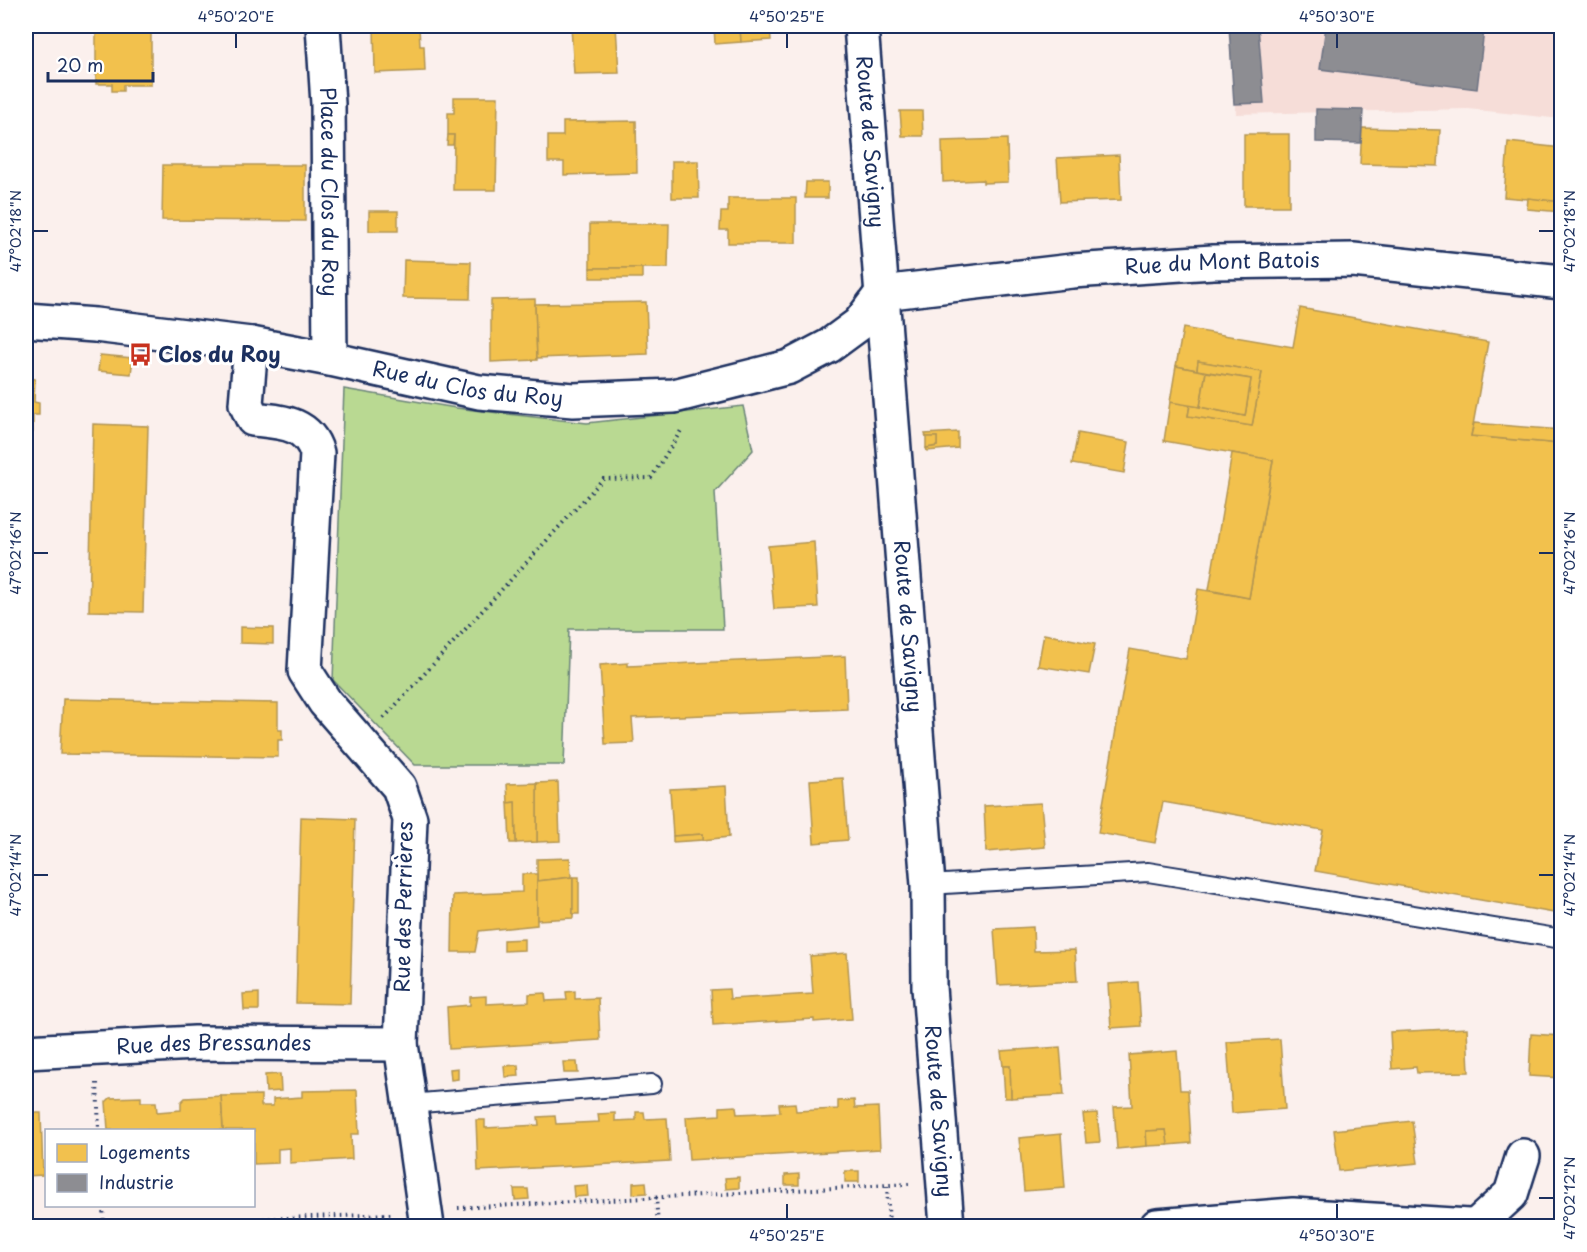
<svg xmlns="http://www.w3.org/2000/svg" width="1587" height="1252" font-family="'Playpen Sans',sans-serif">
<rect width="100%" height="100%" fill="#fbf0ed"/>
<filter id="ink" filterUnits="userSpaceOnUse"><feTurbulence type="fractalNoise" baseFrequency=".0167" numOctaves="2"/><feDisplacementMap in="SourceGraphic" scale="12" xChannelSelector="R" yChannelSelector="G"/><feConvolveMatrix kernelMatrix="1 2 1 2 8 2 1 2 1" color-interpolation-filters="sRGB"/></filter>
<g filter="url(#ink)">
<polygon fill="#f6ddd8" points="1229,26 1561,26 1561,119 1468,109 1236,114"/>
<polygon fill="#b9d992" stroke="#6a8478" stroke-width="1.5" points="344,389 456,408 587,423 743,406 753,450 715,492 723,629 569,629 564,765 415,765 333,680"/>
<g fill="#f2c14e" stroke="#b29553" stroke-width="1.5">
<polygon points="96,26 151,26 151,85 123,85 123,91 112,91 112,84 96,84"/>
<polygon points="374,26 419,26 420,46 424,46 425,71 375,73"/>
<polygon points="571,26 616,26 619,73 574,74"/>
<polygon points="714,26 740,26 741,42 715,44"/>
<polygon points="740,26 770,26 771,40 741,42"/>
<polygon points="979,26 1037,26 1038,29 980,32"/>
<polygon points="454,97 498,97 496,190 453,190 454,135 448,135 448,113 454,113"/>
<polygon points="900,111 922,111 923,136 902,136"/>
<polygon points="636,121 637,173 564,175 564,162 548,162 548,136 563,136 563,122"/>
<polygon points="1362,128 1440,130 1438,166 1360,164"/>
<rect x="1244" y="134" width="45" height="72"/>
<polygon points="448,135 454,135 453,145 447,145"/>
<polygon points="1007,139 1008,182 983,183 983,180 943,182 942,141"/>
<polygon points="1508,142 1562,148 1562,202 1504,197"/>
<polygon points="1119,155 1121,200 1060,202 1057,158"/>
<polygon points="672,161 698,161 699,198 672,198"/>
<polygon points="163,165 305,165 305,221 162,220"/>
<polygon points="806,182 828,182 828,198 805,198"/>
<polygon points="728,198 796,198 796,243 728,243 728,230 720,230 721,212 728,212"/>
<polygon points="1528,198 1562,202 1562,212 1527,209"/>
<rect x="369" y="211" width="29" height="20"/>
<polygon points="590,224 669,224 668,268 590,268"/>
<polygon points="404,260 471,262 470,299 403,298"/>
<rect x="590" y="268" width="52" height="10"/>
<polygon points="535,299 537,360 491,362 491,300"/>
<polygon points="646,302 648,354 537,358 535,304"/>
<polygon points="1300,308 1488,342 1471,436 1562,444 1560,914 1315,871 1323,830 1163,802 1155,843 1098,833 1130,649 1186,659 1198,589 1249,598 1273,460 1164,441 1170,402 1190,405 1188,416 1252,426 1262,372 1198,361 1197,370 1176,366 1183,328 1293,347"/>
<polygon points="100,355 133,358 131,374 98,371"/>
<polygon points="1198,361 1262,372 1252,426 1188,416 1190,405 1245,416 1251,379 1197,370"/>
<polygon points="1176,366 1206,372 1200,407 1170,402"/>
<polygon points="1206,372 1251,379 1245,416 1200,407"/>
<polygon points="26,378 35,379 34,402 39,403 39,415 33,415 33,432 26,432"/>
<polygon points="1474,423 1562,430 1562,444 1471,436"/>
<polygon points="93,424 148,426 143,612 89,611"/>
<polygon points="958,432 958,448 927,451 926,448 937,446 937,437 926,437 925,434"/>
<polygon points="1078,433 1129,442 1124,473 1072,464"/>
<polygon points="926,437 937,437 937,446 926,448"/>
<polygon points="1232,453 1273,460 1249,598 1209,590"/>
<polygon points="814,542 818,607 774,609 768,546"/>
<polygon points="240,627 273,628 273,644 240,643"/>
<polygon points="1044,634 1095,644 1089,674 1038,666"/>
<polygon points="845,656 847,709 632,718 634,743 605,744 600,665 628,663 628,666"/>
<polygon points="63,699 278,703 278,730 282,730 282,740 278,740 278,757 60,754"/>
<polygon points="843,778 848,840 814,843 810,780"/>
<polygon points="558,782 560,841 537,842 537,783"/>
<polygon points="537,783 537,842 516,843 515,802 508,803 507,784"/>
<polygon points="726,786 729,837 703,840 703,834 673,836 670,789"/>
<polygon points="515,802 516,843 510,843 508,803"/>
<polygon points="1041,803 1045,847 986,852 984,806"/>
<polygon points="301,817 355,819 350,1004 296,1003"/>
<polygon points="703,834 703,840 673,842 673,836"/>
<polygon points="570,858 571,877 537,881 537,859"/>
<polygon points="522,874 537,874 537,925 479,931 475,952 452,952 453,895 522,892"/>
<polygon points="573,877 573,918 537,920 537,881"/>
<rect x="573" y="877" width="6" height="37"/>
<polygon points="1033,927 1034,951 1075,950 1077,981 998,985 994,929"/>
<polygon points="524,939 524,950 504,951 504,940"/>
<polygon points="847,953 852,1019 814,1022 814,1019 713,1025 711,990 729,989 730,999 813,994 810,956"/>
<polygon points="1138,982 1141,1026 1111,1028 1108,984"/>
<polygon points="575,991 575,999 598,998 600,1040 449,1049 447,1007 470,1005 470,997 486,996 486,1004 529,1002 529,994 545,993 546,1001 567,1000 566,992"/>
<polygon points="259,993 259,1010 244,1010 243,994"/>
<polygon points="1467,1028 1469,1072 1417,1073 1416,1067 1392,1069 1390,1032"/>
<polygon points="1531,1034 1562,1036 1562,1078 1529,1076"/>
<polygon points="1280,1039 1285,1109 1232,1113 1227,1042"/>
<polygon points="1060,1047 1064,1095 1011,1098 1010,1066 1003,1066 1001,1051"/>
<polygon points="1177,1051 1180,1090 1188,1090 1191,1143 1168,1145 1166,1130 1146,1131 1147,1146 1117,1149 1114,1107 1132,1106 1129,1055"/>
<polygon points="563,1062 577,1062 578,1073 564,1073"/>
<polygon points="518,1065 519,1076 505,1077 504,1066"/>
<polygon points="1003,1066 1010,1066 1011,1098 1005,1098"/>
<polygon points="458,1068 458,1079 451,1080 450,1069"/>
<polygon points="280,1074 281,1091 266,1092 265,1075"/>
<polygon points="357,1090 359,1134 351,1134 352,1159 290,1163 290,1148 278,1149 278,1163 254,1164 254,1130 223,1130 221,1096 261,1095 261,1106 273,1106 273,1099 302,1097 302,1091"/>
<polygon points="221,1096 223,1130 108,1130 106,1102 110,1098 141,1097 141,1102 156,1102 157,1112 181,1110 181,1102 185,1098"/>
<polygon points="854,1100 855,1108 878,1107 880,1149 689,1160 686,1117 720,1115 720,1107 736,1106 737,1114 780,1112 779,1104 795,1103 796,1111 838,1109 838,1101"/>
<polygon points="636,1112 644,1112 645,1119 667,1118 670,1161 478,1171 476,1120 485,1120 485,1128 539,1125 538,1117 555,1116 556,1124 599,1122 598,1114 615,1113 615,1121 636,1120"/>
<polygon points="26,1113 41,1113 43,1175 26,1176"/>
<polygon points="1097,1113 1100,1142 1086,1143 1083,1114"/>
<polygon points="1412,1121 1418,1163 1339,1171 1334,1130"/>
<polygon points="1166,1130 1168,1145 1147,1146 1146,1131"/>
<polygon points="1061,1134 1065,1188 1024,1191 1019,1138"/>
<rect x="845" y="1171" width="14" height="11"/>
<polygon points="799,1174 799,1185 785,1185 785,1175"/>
<polygon points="739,1177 739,1188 726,1189 725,1178"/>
<polygon points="646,1182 647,1193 633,1194 633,1183"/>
<polygon points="587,1185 588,1196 574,1197 573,1186"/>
<polygon points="514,1189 528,1189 529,1199 515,1200"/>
</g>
<g fill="#8d8d92" stroke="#6b7182" stroke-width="1.5">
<polygon points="1229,26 1258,26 1264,103 1234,104"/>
<polygon points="1326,26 1448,26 1484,30 1477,89 1320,69"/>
<polygon points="1316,109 1363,110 1361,143 1316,142"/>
</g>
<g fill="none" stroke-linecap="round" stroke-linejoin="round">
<defs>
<g id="lane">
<polyline points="928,885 1148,872 1562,939"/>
<polyline points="409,1104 652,1084"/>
</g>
<g id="street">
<path id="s1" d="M323,26L328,104L330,359"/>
<path id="s2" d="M26,320L95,325L251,344L330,359L479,392L573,400L674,396L789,367L829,346L859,324L882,293L1072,271L1213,262L1353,260L1562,282"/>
<path d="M251,344L246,404L253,419C281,422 308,422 317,453L305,671L325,702L399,787L410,819L401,1044L427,1226"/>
<path id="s3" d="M26,1052L195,1043L401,1044"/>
<polyline points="1157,1226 1293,1215 1469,1226"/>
<polyline points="1476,1226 1511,1194 1523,1156"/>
</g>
<g id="secondary">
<path id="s4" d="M861,26L928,885L929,987L947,1226"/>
</g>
</defs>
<use href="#lane" stroke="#1b2f5e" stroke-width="22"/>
<use href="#street" stroke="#1b2f5e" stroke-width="38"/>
<use href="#secondary" stroke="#1b2f5e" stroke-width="38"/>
<g stroke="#1b2f5e" stroke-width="4" stroke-dasharray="1.5 4.5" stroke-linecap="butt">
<polyline points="384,718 603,479 651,478 682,429"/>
<polyline points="97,1083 99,1130"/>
<polyline points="887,1186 889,1226"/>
<polyline points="656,1197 658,1226"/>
<polyline points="103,1206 104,1225"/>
<polyline points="458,1208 909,1184"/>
<polyline points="77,1226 391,1214"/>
<polyline points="383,1226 384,1215"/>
</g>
<use href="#lane" stroke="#fff" stroke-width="18"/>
<use href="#street" stroke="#fff" stroke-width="33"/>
<use href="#secondary" stroke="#fff" stroke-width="33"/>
</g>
</g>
<path fill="none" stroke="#1b2f5e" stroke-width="2" d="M236,33V48M787,33V48M1337,33V48M33,231H48M1539,231H1554M33,553H48M1539,553H1554M33,875H48M1539,875H1554M1539,1198H1554M787,1204V1219M1337,1204V1219"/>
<defs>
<symbol id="bus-bare" viewBox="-9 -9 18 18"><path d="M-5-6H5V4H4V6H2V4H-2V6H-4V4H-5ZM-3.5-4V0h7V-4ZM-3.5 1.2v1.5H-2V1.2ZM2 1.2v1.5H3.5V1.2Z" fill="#c8321e" stroke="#fff" stroke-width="2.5" paint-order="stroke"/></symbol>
</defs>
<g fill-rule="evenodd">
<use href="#bus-bare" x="124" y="338" width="33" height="33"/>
</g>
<g text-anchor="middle" stroke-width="6" stroke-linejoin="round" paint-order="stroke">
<g font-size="21" fill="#1b2f5e" stroke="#fff">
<text dy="7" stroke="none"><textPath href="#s4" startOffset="116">Route de Savigny</textPath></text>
<text dy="7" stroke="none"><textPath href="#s1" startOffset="166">Place du Clos du Roy</textPath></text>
<text dy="7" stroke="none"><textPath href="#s2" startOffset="1236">Rue du Mont Batois</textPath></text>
<text dy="7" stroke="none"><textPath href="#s2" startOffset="447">Rue du Clos du Roy</textPath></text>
<text dy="7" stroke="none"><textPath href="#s4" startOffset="602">Route de Savigny</textPath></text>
<text transform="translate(404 907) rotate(-89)" y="7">Rue des Perrières</text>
<text dy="7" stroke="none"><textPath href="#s3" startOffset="188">Rue des Bressandes</textPath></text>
<text dy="7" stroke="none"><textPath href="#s4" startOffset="1088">Route de Savigny</textPath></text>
</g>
<g font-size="21" font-weight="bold" fill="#1b2f5e" stroke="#fff" text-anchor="start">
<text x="158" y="362">Clos du Roy</text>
</g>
</g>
<rect width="1587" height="1252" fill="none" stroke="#fff" stroke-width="66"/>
<rect x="45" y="1129" width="210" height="78" fill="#ffffff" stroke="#a4acbf" stroke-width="1.5"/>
<rect x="57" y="1144" width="30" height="18" fill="#f2c14e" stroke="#a4acbf" stroke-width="1.5"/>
<text x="99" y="1159" font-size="18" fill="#1b2f5e">Logements</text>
<rect x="57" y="1174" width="30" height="18" fill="#8d8d92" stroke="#a4acbf" stroke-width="1.5"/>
<text x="99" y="1189" font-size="18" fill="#1b2f5e">Industrie</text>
<path d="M48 72v9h105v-9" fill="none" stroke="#1b2f5e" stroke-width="3"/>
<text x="57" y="72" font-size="18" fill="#1b2f5e" stroke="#ffffff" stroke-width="4.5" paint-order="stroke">20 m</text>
<rect x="33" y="33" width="1521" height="1186" fill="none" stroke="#1b2f5e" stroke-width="2"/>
<g font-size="15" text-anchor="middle" fill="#1b2f5e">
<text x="236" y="22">4°50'20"E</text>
<text x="787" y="22">4°50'25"E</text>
<text x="1337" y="22">4°50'30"E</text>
<text transform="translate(16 231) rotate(-90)" y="5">47°02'18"N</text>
<text transform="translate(1570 231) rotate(-90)" y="5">47°02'18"N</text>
<text transform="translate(16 553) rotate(-90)" y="5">47°02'16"N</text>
<text transform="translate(1570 553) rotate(-90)" y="5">47°02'16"N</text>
<text transform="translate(16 875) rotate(-90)" y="5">47°02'14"N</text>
<text transform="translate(1570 875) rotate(-90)" y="5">47°02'14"N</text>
<text transform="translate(1570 1198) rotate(-90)" y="5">47°02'12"N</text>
<text x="787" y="1241">4°50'25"E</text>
<text x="1337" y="1241">4°50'30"E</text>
</g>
</svg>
